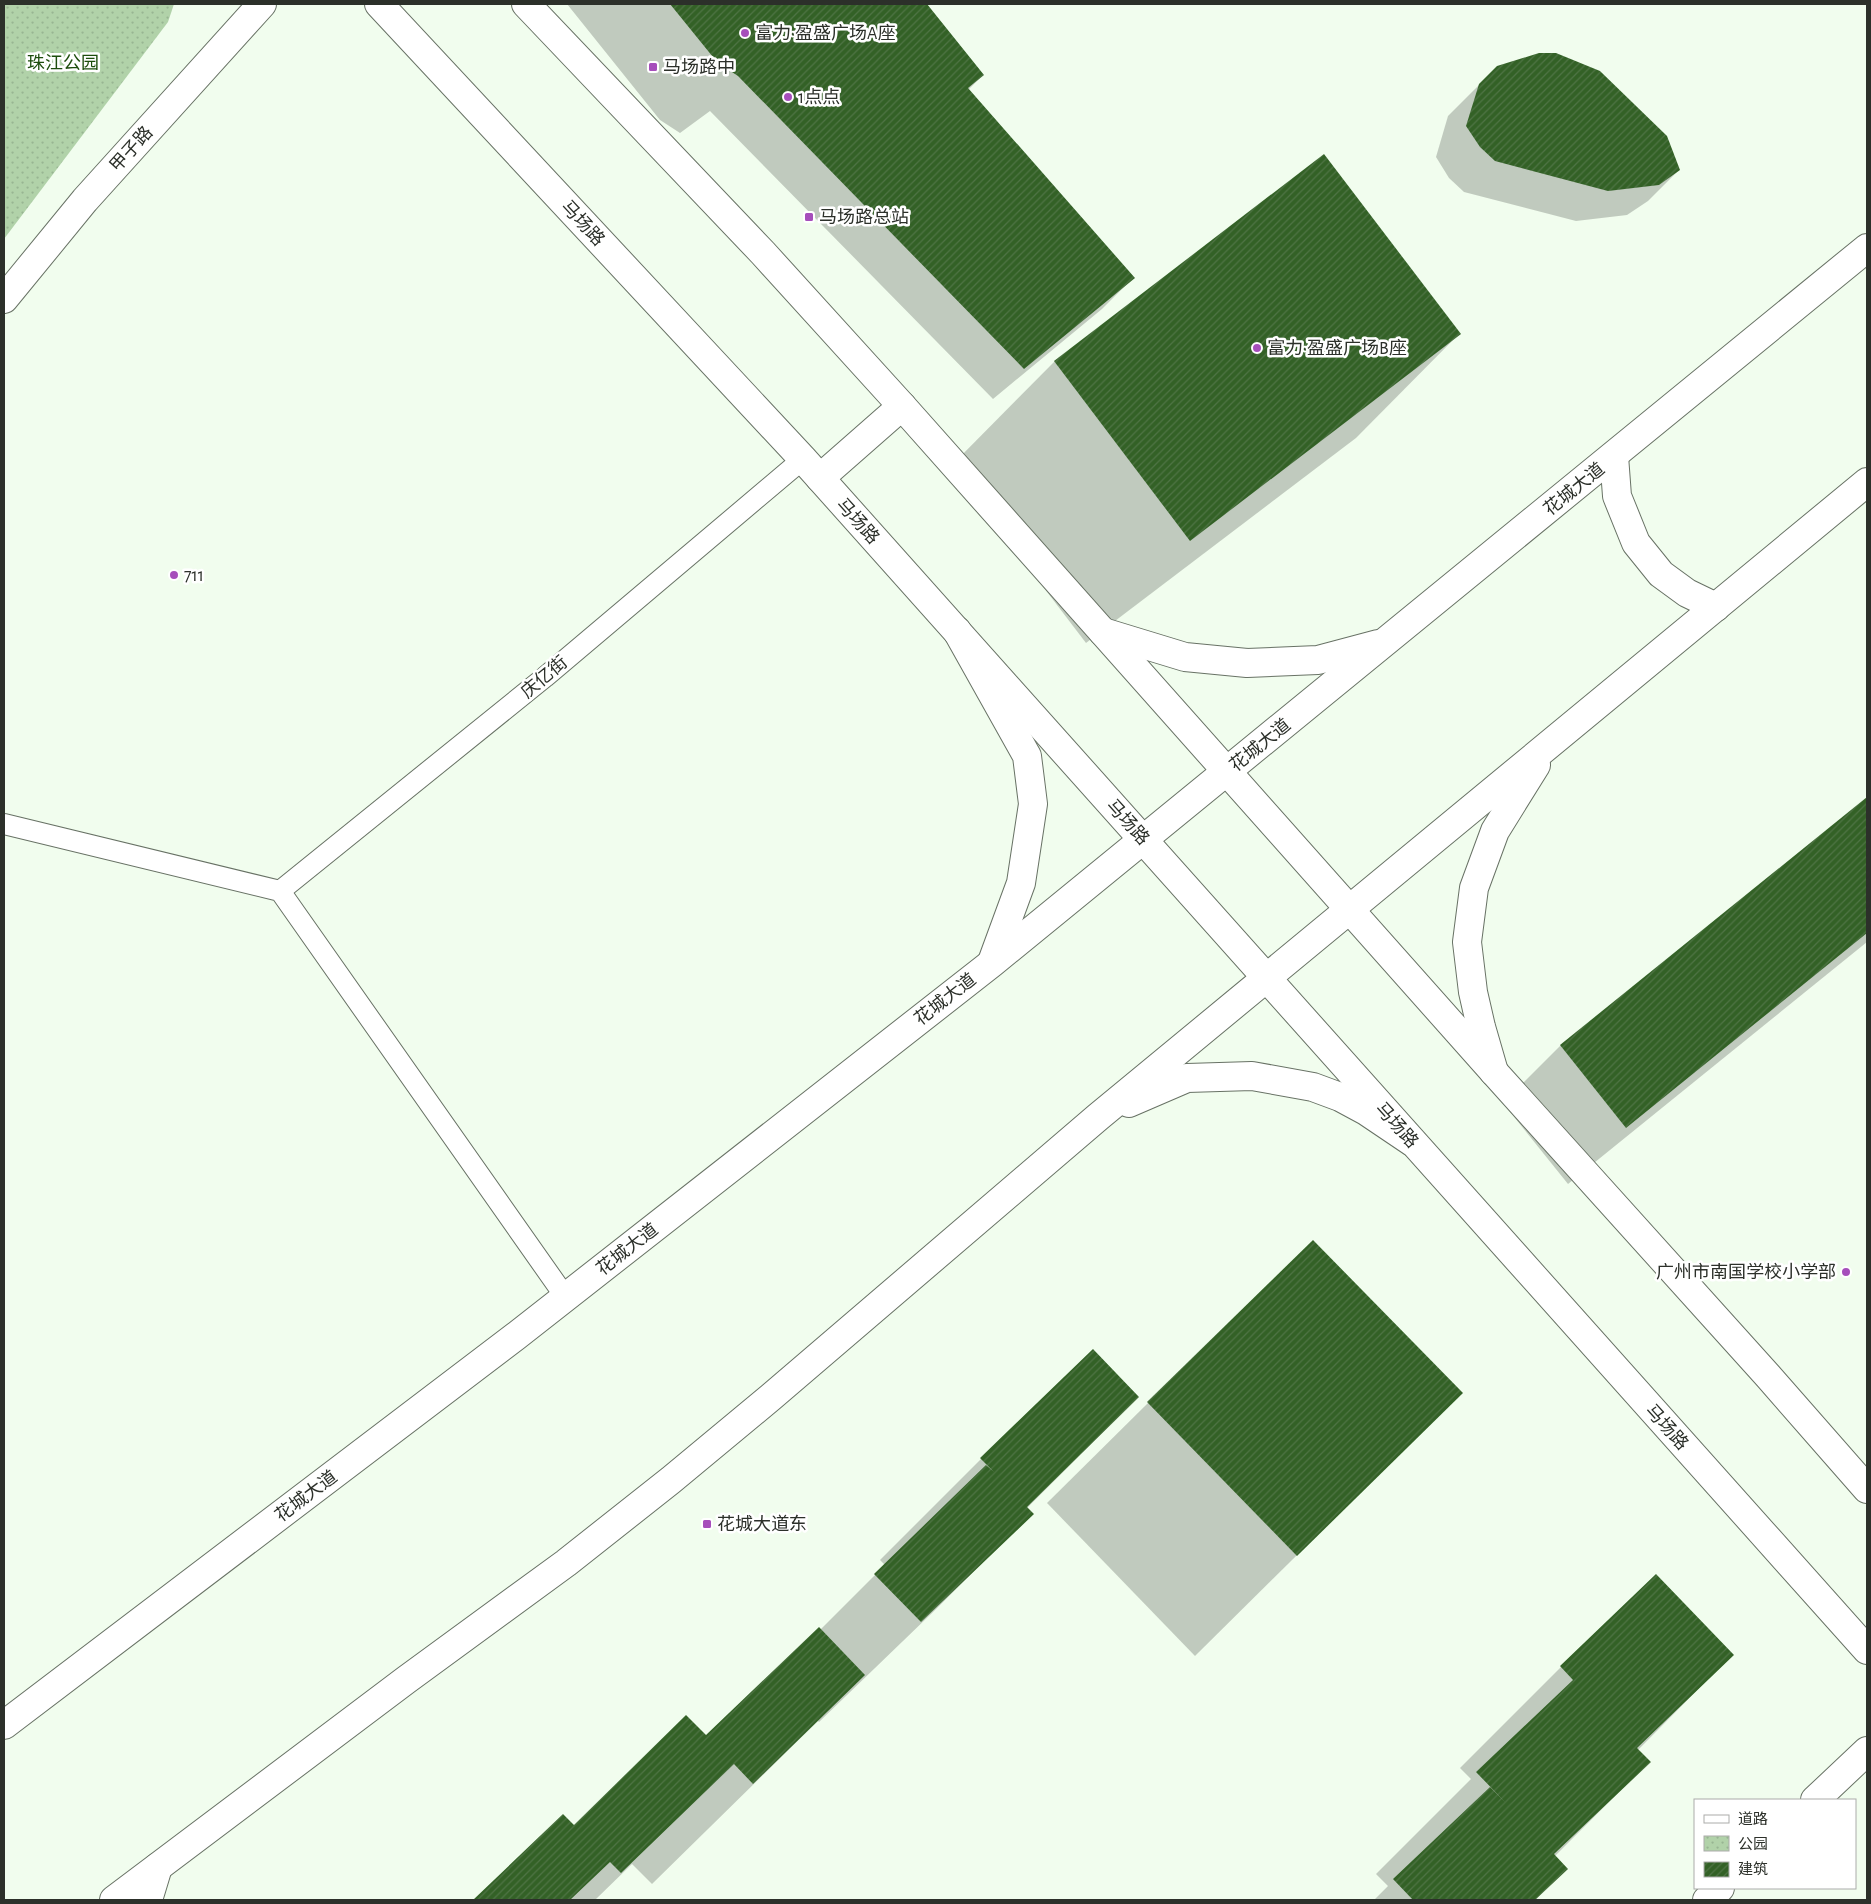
<svg xmlns="http://www.w3.org/2000/svg" width="1871" height="1904" font-family="'Alegreya Sans','Noto Sans SC',sans-serif">
<defs>
<pattern id="park-dots" width="8" height="8" patternUnits="userSpaceOnUse" patternTransform="scale(1.25)"><rect width="8" height="8" fill="#b1d2a9"/><path d="M2 2h.1M6 6h.1" fill="none" stroke="#98b592" stroke-width="1.8" stroke-linecap="round"/></pattern>
<pattern id="building-hatch" width="6" height="6" patternUnits="userSpaceOnUse" patternTransform="scale(1.25)"><rect width="6" height="6" fill="#336126"/><path d="M-1 1l2-2M0 6l6-6M5 7l2-2" fill="none" stroke="#4f7445"/></pattern>
</defs>
<rect width="100%" height="100%" fill="#f1fdee"/>
<polygon fill="url(#park-dots)" points="4,4 174,4 168,22 4,239"/>
<g fill="#0003">
<polygon points="567,4 926,4 983,75 968,90 1133,278 1102,309 993,399 710,111 680,133 660,120"/>
<polygon points="1497,67 1679,170 1648,201 1627,215 1576,221 1464,192 1449,178 1436,157 1448,116"/>
<polygon points="1323,156 1459,334 1356,438 1086,643 951,466 1054,362"/>
<polygon points="1867,799 1867,942 1568,1184 1503,1103 1560,1046"/>
<polygon points="1461,1393 1195,1656 1047,1503 1148,1403"/>
<polygon points="1138,1397 1027,1508 1032,1514 931,1614 819,1722 818,1721 652,1884 632,1864 595,1900 475,1900 563,1815 574,1826 706,1737 820,1630 885,1565 880,1560 981,1459"/>
<polygon points="1656,1576 1732,1655 1638,1750 1649,1762 1554,1857 1566,1869 1535,1900 1374,1900 1388,1886 1376,1874 1471,1779 1460,1768 1561,1667"/>
</g>
<g fill="url(#building-hatch)">
<polygon points="670,4 927,4 984,75 968,88 1135,278 1024,369 738,76 717,62"/>
<polygon points="1539,53 1556,53 1600,71 1667,136 1680,170 1659,185 1608,191 1495,161 1480,147 1466,126 1479,84 1497,66"/>
<polygon points="1324,154 1461,334 1190,541 1054,361"/>
<polygon points="1867,797 1867,933 1626,1128 1560,1045"/>
<polygon points="1313,1240 1463,1393 1297,1556 1147,1402"/>
<polygon points="1093,1349 1139,1397 1027,1507 1034,1514 921,1622 874,1574 986,1465 994,1472 980,1458"/>
<polygon points="1656,1574 1734,1655 1637,1748 1651,1762 1554,1854 1568,1869 1535,1900 1413,1900 1393,1879 1490,1787 1506,1803 1476,1772 1573,1680 1560,1666"/>
<polygon points="819,1627 865,1675 753,1784 734,1764 621,1873 610,1862 570,1900 473,1900 563,1814 574,1825 686,1715 706,1735"/>
</g>
<g fill="none" stroke-linecap="round" stroke-linejoin="round">
<defs>
<g id="service">
<polyline points="4,824 280,891 564,1295"/>
<polyline points="280,891 545,677 803,459"/>
</g>
<g id="minor">
<polyline points="820,478 902,406"/>
<polyline points="1815,1800 1867,1751"/>
<polyline points="1707,1900 1720,1888"/>
</g>
<g id="tertiary">
<polyline points="4,299 85,200 262,4"/>
<polyline points="148,1900 158,1867"/>
</g>
<g id="secondary">
<polyline points="379,4 803,459 1867,1650"/>
<polyline points="526,4 763,253 902,406 1494,1072 1768,1376 1867,1489"/>
</g>
<g id="primary">
<polyline points="1614,456 1617,496 1636,543 1661,574 1687,593 1716,607"/>
<polyline points="957,631 1027,756 1033,804 1021,883 992,962"/>
<polyline points="1103,632 1185,657 1247,663 1318,660 1378,644"/>
<polyline points="1494,1072 1481,1027 1473,992 1467,942 1474,888 1495,831 1536,765"/>
<polyline points="1129,1103 1187,1078 1252,1076 1313,1087 1340,1097 1366,1111 1412,1142"/>
<polyline points="4,1725 516,1336 992,963 1867,248"/>
<polyline points="114,1900 406,1680 566,1563 671,1480 771,1397 1098,1117 1867,482"/>
</g>
</defs>
<use href="#service" stroke="#687265" stroke-width="22"/>
<use href="#minor" stroke="#687265" stroke-width="30"/>
<use href="#tertiary" stroke="#687265" stroke-width="30"/>
<use href="#secondary" stroke="#687265" stroke-width="30"/>
<use href="#primary" stroke="#687265" stroke-width="30"/>
<use href="#service" stroke="#fff" stroke-width="20"/>
<use href="#minor" stroke="#fff" stroke-width="28"/>
<use href="#tertiary" stroke="#fff" stroke-width="28"/>
<use href="#secondary" stroke="#fff" stroke-width="28"/>
<use href="#primary" stroke="#fff" stroke-width="28"/>
</g>
<g fill="#a64ebb" stroke="#fff" stroke-width="2">
<circle cx="745" cy="33" r="5"/>
<rect x="648" y="62" width="10" height="10" rx="2.5"/>
<circle cx="788" cy="97" r="5"/>
<rect x="804" y="212" width="10" height="10" rx="2.5"/>
<circle cx="1257" cy="348" r="5"/>
<circle cx="174" cy="575" r="5"/>
<circle cx="1846" cy="1272" r="5"/>
<rect x="702" y="1519" width="10" height="10" rx="2.5"/>
</g>
<g text-anchor="middle" stroke-width="5" stroke-linejoin="round" paint-order="stroke">
<g font-size="18" fill="#2c302a" stroke="#fff" text-anchor="start">
<text x="755" y="39">富力·盈盛广场A座</text>
<text x="663" y="73">马场路中</text>
<text x="798" y="103">1点点</text>
<text x="819" y="223">马场路总站</text>
<text x="1267" y="354">富力·盈盛广场B座</text>
<text x="184" y="581">711</text>
<text x="1836" y="1278" text-anchor="end">广州市南国学校小学部</text>
<text x="717" y="1530">花城大道东</text>
</g>
<g font-size="18" fill="#1d4d0d" stroke="#fff">
<text x="63" y="69">珠江公园</text>
</g>
<g font-size="18" fill="#2c302a" stroke="#fff">
<text transform="translate(131 149) rotate(-48)" y="6">甲子路</text>
<text transform="translate(583 223) rotate(47)" y="6">马场路</text>
<text transform="translate(1574 489) rotate(-39)" y="6">花城大道</text>
<text transform="translate(858 521) rotate(48)" y="6">马场路</text>
<text transform="translate(544 677) rotate(-40)" y="6">庆亿街</text>
<text transform="translate(1260 745) rotate(-39)" y="6">花城大道</text>
<text transform="translate(1128 822) rotate(48)" y="6">马场路</text>
<text transform="translate(945 999) rotate(-38)" y="6">花城大道</text>
<text transform="translate(1397 1125) rotate(48)" y="6">马场路</text>
<text transform="translate(627 1249) rotate(-38)" y="6">花城大道</text>
<text transform="translate(1667 1427) rotate(48)" y="6">马场路</text>
<text transform="translate(306 1496) rotate(-37)" y="6">花城大道</text>
</g>
</g>
<rect width="1871" height="1904" fill="none" stroke="#2c302a" stroke-width="10"/>
<rect x="1694" y="1799" width="162" height="90" fill="#ffffff" stroke="#abacaa"/>
<rect x="1704" y="1815" width="25" height="8" fill="#ffffff" stroke="#abacaa"/>
<text x="1738" y="1824" font-size="15" fill="#2c302a">道路</text>
<rect x="1704" y="1836" width="25" height="15" fill="url(#park-dots)" stroke="#abacaa"/>
<text x="1738" y="1849" font-size="15" fill="#2c302a">公园</text>
<rect x="1704" y="1862" width="25" height="15" fill="url(#building-hatch)" stroke="#abacaa"/>
<text x="1738" y="1874" font-size="15" fill="#2c302a">建筑</text>
</svg>
